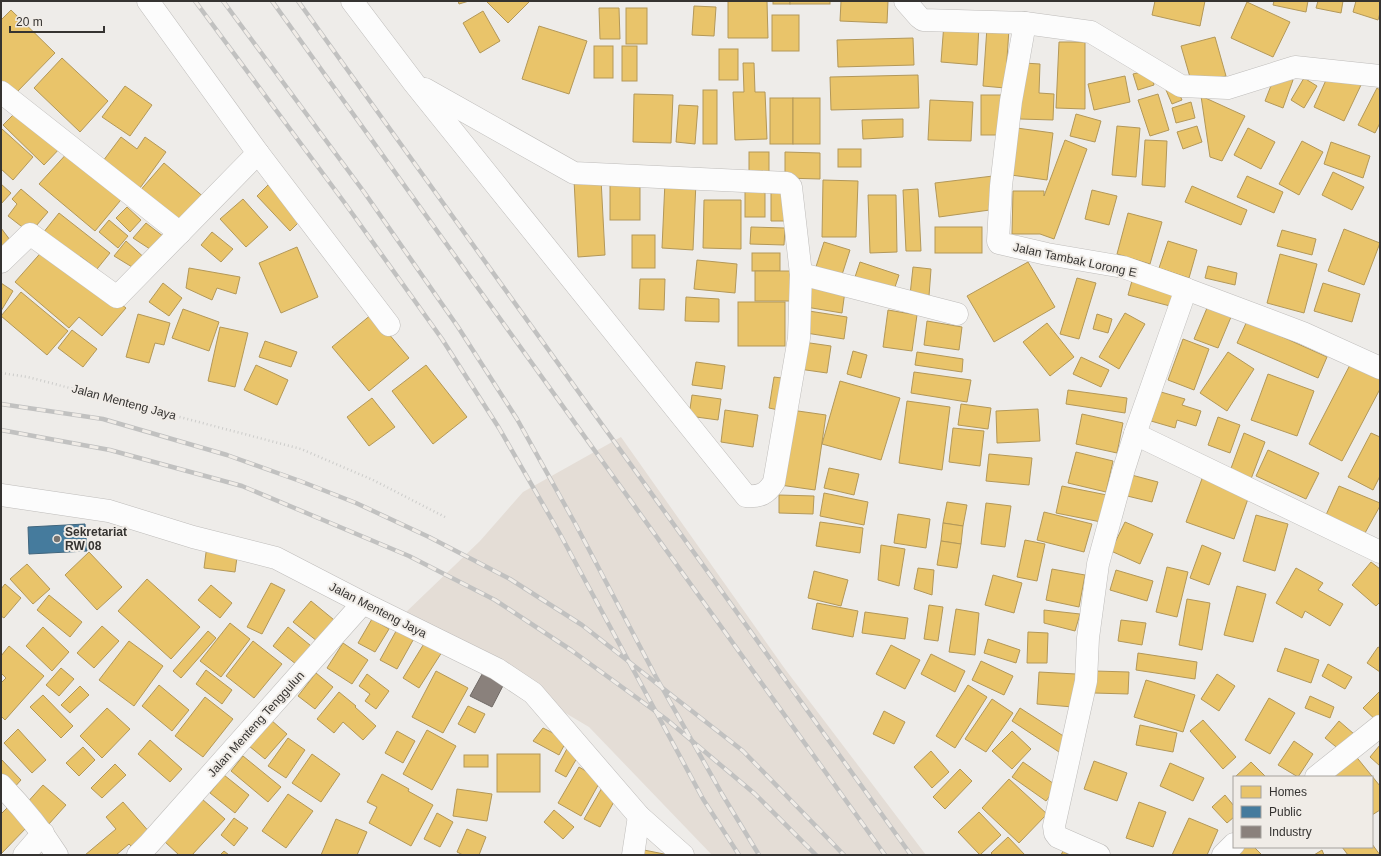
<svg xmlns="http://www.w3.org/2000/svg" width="1381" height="856" font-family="Helvetica,sans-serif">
<rect width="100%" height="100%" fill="#eeece9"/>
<polygon fill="#e4ddd6" points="621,437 785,669 926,855 712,855 589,727 402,616 480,541 523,492"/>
<g fill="#e9c46a" stroke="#b39859">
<polygon points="458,1 469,1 459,4"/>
<polygon points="486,1 530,1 508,23"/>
<polygon points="728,1 767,1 768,38 728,38"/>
<rect x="773" y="1" width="17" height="3"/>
<rect x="790" y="1" width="40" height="3"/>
<polygon points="841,1 888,1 887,23 840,21"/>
<polygon points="1155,1 1205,1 1200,26 1152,15"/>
<polygon points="1274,1 1308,1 1306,12 1273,5"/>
<polygon points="1318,1 1343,1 1341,13 1316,8"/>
<polygon points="1356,1 1380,1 1380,13 1378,20 1353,12"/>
<polygon points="1247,2 1290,22 1273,57 1231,38"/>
<polygon points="694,6 716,7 714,36 692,35"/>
<polygon points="599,8 619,8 620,39 600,39"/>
<rect x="626" y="8" width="21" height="36"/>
<polygon points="11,10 55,53 14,95 1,83 1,20"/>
<polygon points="483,11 500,41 480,53 463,23"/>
<rect x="772" y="15" width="27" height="36"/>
<polygon points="944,23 979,25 977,65 941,62"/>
<polygon points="539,26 587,41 569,94 522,79"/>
<polygon points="987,27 1009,29 1005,88 983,86"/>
<polygon points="1215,37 1226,76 1192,84 1181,46"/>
<polygon points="913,38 914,65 838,67 837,40"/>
<polygon points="1059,42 1085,42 1085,109 1056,108"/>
<rect x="594" y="46" width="19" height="32"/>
<rect x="622" y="46" width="15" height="35"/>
<rect x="719" y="49" width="19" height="31"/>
<polygon points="62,58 108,101 80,132 34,88"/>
<polygon points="743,63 754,63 755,92 765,92 767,139 735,140 733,92 744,92"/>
<polygon points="1024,63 1040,64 1039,93 1054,94 1053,120 1020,119"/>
<polygon points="1150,70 1154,85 1138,90 1133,74"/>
<polygon points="1330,71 1361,85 1344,121 1314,107"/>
<polygon points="1276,73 1293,80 1283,108 1265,101"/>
<polygon points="918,75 919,108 831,110 830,77"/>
<polygon points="1125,76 1130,102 1094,110 1088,84"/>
<polygon points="1304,78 1317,86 1304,108 1291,100"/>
<polygon points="125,86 152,105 130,136 102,117"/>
<polygon points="1176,86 1182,100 1172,104 1166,90"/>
<polygon points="1377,88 1380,90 1380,123 1375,133 1358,125"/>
<rect x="703" y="90" width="14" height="54"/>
<polygon points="634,94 673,95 671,143 633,142"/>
<polygon points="1158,94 1169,130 1150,136 1138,100"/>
<rect x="981" y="95" width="23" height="40"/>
<polygon points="1201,96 1245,116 1222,161 1210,157"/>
<rect x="770" y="98" width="23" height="46"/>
<rect x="793" y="98" width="27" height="46"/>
<polygon points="930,100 973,102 971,141 928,140"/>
<polygon points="1191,102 1195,118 1176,123 1172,108"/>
<polygon points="679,105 698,106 695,144 676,142"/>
<polygon points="18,110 63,145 44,165 3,125"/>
<polygon points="1076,114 1101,121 1095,142 1070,136"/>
<polygon points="903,119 903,137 863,139 862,120"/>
<polygon points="1117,126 1140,128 1136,177 1112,175"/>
<polygon points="1197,126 1202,142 1183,149 1177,132"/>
<polygon points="1017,128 1053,133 1047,180 1011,175"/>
<polygon points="1248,128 1275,142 1261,169 1234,155"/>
<polygon points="2,129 33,157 13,180 1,169 1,130"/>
<polygon points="121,137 137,149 145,137 166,152 140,188 103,161"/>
<polygon points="1065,140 1087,149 1054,239 1040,234 1012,234 1013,191 1044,191 1044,196"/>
<polygon points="1145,140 1167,141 1165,187 1142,185"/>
<polygon points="1302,141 1323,152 1299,195 1279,184"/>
<polygon points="1331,142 1370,156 1363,178 1324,164"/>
<rect x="838" y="149" width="23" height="18"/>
<polygon points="70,150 125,195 95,231 39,184"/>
<rect x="749" y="152" width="20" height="25"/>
<polygon points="785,152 820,153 820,179 785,178"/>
<polygon points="164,163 206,199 181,222 138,193"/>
<polygon points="1333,172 1364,187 1352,210 1322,195"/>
<polygon points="993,176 997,209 939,217 935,183"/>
<polygon points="1247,176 1283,192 1274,213 1237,197"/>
<polygon points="601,179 605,255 578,257 574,180"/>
<polygon points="823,180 858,181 856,237 822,237"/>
<polygon points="665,181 696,182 693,250 662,248"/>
<polygon points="1,184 11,193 1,204"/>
<rect x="610" y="184" width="30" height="36"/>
<polygon points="268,185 301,220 290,231 257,196"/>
<polygon points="1192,186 1247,210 1241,225 1185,202"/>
<rect x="745" y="187" width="20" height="30"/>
<polygon points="21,189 48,212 30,233 8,216 17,204 12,199"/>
<polygon points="918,189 921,251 906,251 903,190"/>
<polygon points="1092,190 1117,196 1109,225 1085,219"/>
<polygon points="771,191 787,191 786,221 771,221"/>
<polygon points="868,195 896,195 897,252 870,253"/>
<polygon points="243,199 268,227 246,247 220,219"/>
<polygon points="704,200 741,200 741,249 703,248"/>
<polygon points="127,207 141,220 130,232 116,218"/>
<polygon points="59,213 110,253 97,269 80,256 76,260 43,233"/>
<polygon points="1128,213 1162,222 1150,264 1117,254"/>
<polygon points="109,220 128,236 118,248 99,232"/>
<polygon points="146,223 168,240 153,251 133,238"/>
<polygon points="751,227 785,228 784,245 750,244"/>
<rect x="935" y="227" width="47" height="26"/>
<polygon points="1,228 13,244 1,255"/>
<polygon points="1344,229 1380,243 1364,285 1328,271"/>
<polygon points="1282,230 1316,239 1312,255 1277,246"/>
<polygon points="212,232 233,249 221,262 201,245"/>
<rect x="632" y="235" width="23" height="33"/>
<polygon points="126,241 148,261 137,270 114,256"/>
<polygon points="1168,241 1197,250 1189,278 1159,268"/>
<polygon points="824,242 850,250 840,281 814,273"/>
<polygon points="297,247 318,297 281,313 259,263"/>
<polygon points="45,248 126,308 102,336 79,317 69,328 15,282"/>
<rect x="752" y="253" width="28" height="18"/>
<polygon points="1280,254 1317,264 1304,313 1267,303"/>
<polygon points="697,260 737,264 735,293 694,289"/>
<polygon points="860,262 899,275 893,293 854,280"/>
<polygon points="1028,262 1055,307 994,342 967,296"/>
<polygon points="1208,266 1237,273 1235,285 1205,278"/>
<polygon points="913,267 931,269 929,296 910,295"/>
<polygon points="189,268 240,277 236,294 217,288 212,300 186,288"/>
<rect x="755" y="271" width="41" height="30"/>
<polygon points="1133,277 1175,289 1170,306 1128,295"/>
<polygon points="1077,278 1096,283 1079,339 1060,334"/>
<polygon points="640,279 665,279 664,310 639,309"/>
<polygon points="1,283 13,291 1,311"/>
<polygon points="163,283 182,298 169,316 149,302"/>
<polygon points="1323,283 1360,294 1352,322 1314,311"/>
<polygon points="809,286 845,291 842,313 806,307"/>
<polygon points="21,292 68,331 47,355 1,316"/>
<polygon points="686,297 719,299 719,322 685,321"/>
<rect x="738" y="302" width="47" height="44"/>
<polygon points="1207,308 1231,317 1218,348 1194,339"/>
<polygon points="183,309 219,322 209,351 172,338"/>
<polygon points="888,310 917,315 912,351 883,347"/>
<polygon points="809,311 847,317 844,339 806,333"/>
<polygon points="1125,313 1145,324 1119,369 1099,357"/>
<polygon points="138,314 170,323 164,345 155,343 149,363 126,357"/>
<polygon points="372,314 409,358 369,391 332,347"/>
<polygon points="1097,314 1112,319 1108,333 1093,329"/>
<polygon points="927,321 962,327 959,350 924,345"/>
<polygon points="1247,321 1327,357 1318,378 1237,343"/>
<polygon points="1047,323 1074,357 1050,376 1023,342"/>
<polygon points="220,327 248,333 235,387 208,381"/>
<polygon points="72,330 97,349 83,367 58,348"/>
<polygon points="1183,339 1209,349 1194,390 1168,380"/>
<polygon points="265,341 297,352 291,367 259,357"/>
<polygon points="803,342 831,346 827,373 799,369"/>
<polygon points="853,351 867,355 861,378 847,374"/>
<polygon points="917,352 963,359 962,372 915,365"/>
<polygon points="1228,352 1254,369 1227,411 1200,393"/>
<polygon points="1081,357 1109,370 1101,387 1073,374"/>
<polygon points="1352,361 1380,376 1380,389 1342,461 1309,444"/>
<polygon points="696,362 725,366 722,389 692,385"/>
<polygon points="256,365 288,380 277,405 244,390"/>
<polygon points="426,365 467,417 433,444 392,391"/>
<polygon points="914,372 971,380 967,402 911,393"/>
<polygon points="1268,374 1314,391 1297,436 1251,420"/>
<polygon points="774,377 789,379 783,411 769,408"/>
<polygon points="840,381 900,398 881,460 822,444"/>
<polygon points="1068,390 1127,398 1125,413 1066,404"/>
<polygon points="1161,392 1185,399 1182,405 1201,411 1196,426 1177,420 1175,428 1151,421"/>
<polygon points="692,395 721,399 718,420 689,416"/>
<polygon points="372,398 395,427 369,446 347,417"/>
<polygon points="907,401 950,407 942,470 899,463"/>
<polygon points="961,404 991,408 988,429 958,425"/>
<polygon points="1038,409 1040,441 997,443 996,411"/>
<polygon points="725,410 758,415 753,447 721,442"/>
<polygon points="791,410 826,415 815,490 780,485"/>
<polygon points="1082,414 1123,423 1117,453 1076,444"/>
<polygon points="1218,417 1240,425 1230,453 1208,445"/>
<polygon points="953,428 984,431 980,466 949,462"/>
<polygon points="1244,433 1265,442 1251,479 1230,471"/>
<polygon points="1371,433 1380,437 1380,476 1373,490 1348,477"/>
<polygon points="1268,450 1319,473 1306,499 1256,476"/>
<polygon points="1076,452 1113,461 1106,492 1068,483"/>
<polygon points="989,454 1032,458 1029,485 986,481"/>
<polygon points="829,468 859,474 854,495 824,488"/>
<polygon points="1124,473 1158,482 1152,502 1119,494"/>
<polygon points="1203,476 1250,493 1234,539 1186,522"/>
<polygon points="1062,486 1107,495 1101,522 1056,513"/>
<polygon points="1339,486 1380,503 1380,506 1365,533 1326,515"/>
<polygon points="824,493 868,502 864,525 820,516"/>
<polygon points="779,495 814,496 813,514 779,513"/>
<polygon points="947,502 967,505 963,526 943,523"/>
<polygon points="986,503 1011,506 1005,547 981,544"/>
<polygon points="1044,512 1092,524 1084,552 1037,540"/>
<polygon points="898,514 930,519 926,548 894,543"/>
<polygon points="1256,515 1288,524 1275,571 1243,561"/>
<polygon points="820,522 863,528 860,553 816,546"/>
<polygon points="1125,522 1153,534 1140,564 1111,551"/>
<polygon points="943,523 963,526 961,544 941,541"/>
<polygon points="1025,540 1045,544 1037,581 1017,577"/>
<polygon points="941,541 961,544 957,568 937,565"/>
<polygon points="207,545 238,550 235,572 204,568"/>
<polygon points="881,545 905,549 899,586 878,580"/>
<polygon points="1202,545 1221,553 1209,585 1190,578"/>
<polygon points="89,552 122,587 97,610 65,575"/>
<polygon points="1371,562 1380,569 1380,602 1376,606 1352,585"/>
<polygon points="27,564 50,589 33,604 10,579"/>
<polygon points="1167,567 1188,572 1177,617 1156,612"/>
<polygon points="918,568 934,570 932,595 914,589"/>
<polygon points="1296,568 1323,583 1318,590 1343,604 1330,626 1305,611 1302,618 1276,603"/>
<polygon points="1052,569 1085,575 1079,607 1046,600"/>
<polygon points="1116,570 1153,581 1147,601 1110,590"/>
<polygon points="814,571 848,580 841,606 808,598"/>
<polygon points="993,575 1022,583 1014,613 985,605"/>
<polygon points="147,579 200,627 171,659 118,611"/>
<polygon points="271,583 285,590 262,634 247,627"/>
<polygon points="5,584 21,598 4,618 1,616 1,589"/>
<polygon points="211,585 232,603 220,618 198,600"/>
<polygon points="1237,586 1266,594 1253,642 1224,635"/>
<polygon points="49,595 82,622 70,637 37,610"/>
<polygon points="1187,599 1210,603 1202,650 1179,645"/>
<polygon points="311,601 339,624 322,645 293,622"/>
<polygon points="817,603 858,611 853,637 812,629"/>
<polygon points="929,605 943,607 938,641 924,639"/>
<polygon points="956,609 979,613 975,655 949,652"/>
<polygon points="1044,610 1080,614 1075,631 1044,623"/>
<polygon points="865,612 908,618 905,639 862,633"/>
<polygon points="372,619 389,629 375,652 358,643"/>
<polygon points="1121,620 1146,623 1142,645 1118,641"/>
<polygon points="230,623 250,639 221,677 200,661"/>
<polygon points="400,624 417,633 397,669 380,660"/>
<polygon points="102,626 119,641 94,668 77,653"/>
<polygon points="43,627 69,652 52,671 26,646"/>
<polygon points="288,627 316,650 301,668 273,646"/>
<polygon points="208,631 216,638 181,678 173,671"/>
<polygon points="1028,632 1048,633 1047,663 1027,663"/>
<polygon points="988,639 1020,650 1016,663 984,653"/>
<polygon points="129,641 163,666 134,706 99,680"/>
<polygon points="253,641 282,664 254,698 226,676"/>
<polygon points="425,642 442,652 419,688 403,678"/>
<polygon points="343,643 368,660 352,684 327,668"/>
<polygon points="891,645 920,660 905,689 876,674"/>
<polygon points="9,646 44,676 5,720 1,716 1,683 6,678 1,673 1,656"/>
<polygon points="1378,647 1380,648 1380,672 1367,663"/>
<polygon points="1285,648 1319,660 1311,683 1277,671"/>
<polygon points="1138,653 1197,662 1195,679 1136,670"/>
<polygon points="931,654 965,671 955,692 921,674"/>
<polygon points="981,661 1013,676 1004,695 972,680"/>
<polygon points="1328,664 1352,677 1345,689 1322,676"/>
<polygon points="61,668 74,679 59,696 46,685"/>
<polygon points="206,670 232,690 222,704 196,684"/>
<polygon points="436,671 468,688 443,733 412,717"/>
<polygon points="1095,671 1129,672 1128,694 1094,693"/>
<polygon points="1039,672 1076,674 1073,707 1037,704"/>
<polygon points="316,673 333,687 315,709 298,696"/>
<polygon points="367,674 389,691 376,709 365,701 370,694 359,686"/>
<polygon points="1217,674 1235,686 1219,711 1201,699"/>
<polygon points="1146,680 1195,695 1183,732 1134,717"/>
<polygon points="159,685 189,710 172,731 142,706"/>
<polygon points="968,685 987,697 955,748 936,736"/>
<polygon points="80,686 89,695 70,713 61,705"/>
<polygon points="1380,691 1380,721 1379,723 1363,708"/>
<polygon points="339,692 356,706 355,707 376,726 363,740 343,722 334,733 317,719"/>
<polygon points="43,695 73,726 61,738 30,707"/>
<polygon points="1310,696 1334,707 1330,718 1305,708"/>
<polygon points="205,697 233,719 203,757 175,736"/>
<polygon points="1269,698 1295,713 1270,754 1245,740"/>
<polygon points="992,699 1013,713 986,752 965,739"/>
<polygon points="468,706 485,714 475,733 458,724"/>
<polygon points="107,708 130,729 102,758 80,736"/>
<polygon points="1020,708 1068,739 1059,752 1012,721"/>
<polygon points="884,711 905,722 894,744 873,734"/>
<polygon points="271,720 287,734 265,759 249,746"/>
<polygon points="1203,720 1236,757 1223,769 1190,731"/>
<polygon points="1339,721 1354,734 1340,750 1325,738"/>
<polygon points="1140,725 1177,733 1173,752 1136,745"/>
<polygon points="543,728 567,740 559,755 533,741"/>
<polygon points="18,729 46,760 32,773 4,743"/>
<polygon points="427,730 456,746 432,790 403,774"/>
<polygon points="397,731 415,741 403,763 385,753"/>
<polygon points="1012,731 1031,749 1012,769 992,751"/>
<polygon points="288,738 305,750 286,778 268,766"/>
<polygon points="150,740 182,769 170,782 138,754"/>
<polygon points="1294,741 1313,754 1298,777 1278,765"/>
<polygon points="569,745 581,751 566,777 555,771"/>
<polygon points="1380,745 1380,766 1370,757"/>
<polygon points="83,747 95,760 79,776 66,763"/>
<polygon points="931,751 949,772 932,788 914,767"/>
<polygon points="312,754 340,774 321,802 292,783"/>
<rect x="497" y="754" width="43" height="38"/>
<polygon points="1354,754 1380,786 1380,810 1372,815 1372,777 1334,777"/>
<rect x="464" y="755" width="24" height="12"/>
<polygon points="243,756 281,787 268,802 231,771"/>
<polygon points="1,759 21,780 12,790 1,779"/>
<polygon points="1094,761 1127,773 1117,801 1084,789"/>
<polygon points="1023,762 1057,786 1046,801 1012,777"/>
<polygon points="1251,762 1266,777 1235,777"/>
<polygon points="1170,763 1204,778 1193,801 1160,786"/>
<polygon points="115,764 126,775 102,798 91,788"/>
<polygon points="579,767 601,780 581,816 558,803"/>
<polygon points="960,769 972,781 945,809 933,797"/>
<polygon points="382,774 409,789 408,791 433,805 411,846 369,823 377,807 367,802"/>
<polygon points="224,775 249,795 235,813 210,793"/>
<polygon points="1009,779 1047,814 1019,843 982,808"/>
<polygon points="43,785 66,805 48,825 25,805"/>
<polygon points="603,786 616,798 600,827 584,819"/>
<polygon points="457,789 492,794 487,821 453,816"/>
<polygon points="288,794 313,811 286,848 262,831"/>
<polygon points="1225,795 1234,806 1234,817 1227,823 1212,807"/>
<polygon points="202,799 225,819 192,855 179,855 164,841"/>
<polygon points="123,802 151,834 134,849 129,844 116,855 85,855 116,829 106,817"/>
<polygon points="1139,802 1166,812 1153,847 1126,838"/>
<polygon points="8,807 28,826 1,854 1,814"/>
<polygon points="554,810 574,827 563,839 544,822"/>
<polygon points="979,812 1001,835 980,855 958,832"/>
<polygon points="437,813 453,822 440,847 424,839"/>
<polygon points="234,818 248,828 234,846 221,835"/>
<polygon points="1189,818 1218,830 1207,855 1172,855"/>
<polygon points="336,819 367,832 357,855 321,855"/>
<polygon points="467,829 486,837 479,855 463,855 457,852"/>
<polygon points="1008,837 1025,855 993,855 991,853"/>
<polygon points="1372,844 1380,855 1348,855 1342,847 1372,847"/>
<polygon points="1243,847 1254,847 1262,855 1234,855"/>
<polygon points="639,849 669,855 638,855"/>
<polygon points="1322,850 1324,855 1314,855"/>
<polygon points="224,851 229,855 220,855"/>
<polygon points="1063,851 1070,855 1061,855"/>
</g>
<polygon fill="#457b9d" stroke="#40657d" points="85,524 87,551 29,554 28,527"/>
<polygon fill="#8a817c" stroke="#706a66" points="486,667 507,678 492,707 470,696"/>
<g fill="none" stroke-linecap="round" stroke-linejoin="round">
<defs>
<g id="minor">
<polyline points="148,1 258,153 389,325"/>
<path d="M352,1L414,83L746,496C760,497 767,494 774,482L799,338L801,274"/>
<polyline points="905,1 919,17 923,20 1025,23 1091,32 1181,86 1228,88 1295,67 1380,76"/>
<polyline points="1025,23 1011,101 1001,186 998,241 999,243 1047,254 1123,267 1186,289 1303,333 1380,368"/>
<polyline points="425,89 574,173 787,183 791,187 801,274 957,314"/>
<polyline points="1,92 180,233"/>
<polyline points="1,262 30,234 117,297 258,153"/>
<polyline points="1135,434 1380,552"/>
<polyline points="1,495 109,511 193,537 276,558 363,603 497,669 533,693 639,816 683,855"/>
<polyline points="1316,777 1380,726"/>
<path d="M1,785C23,808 40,828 57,855"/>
<polyline points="24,855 43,833"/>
<polyline points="138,855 149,844 363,603"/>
<polyline points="633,855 639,816"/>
<polyline points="1099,855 1058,837 1055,833 1054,826 1086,681 1088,638 1098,564 1123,472 1135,434 1186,289"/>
<polyline points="1223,855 1234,844"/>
</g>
</defs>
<use href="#minor" stroke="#bebcba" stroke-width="23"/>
<polyline stroke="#ccccca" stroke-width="2.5" stroke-dasharray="1 3" stroke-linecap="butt" points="1,373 28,377 301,449 373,480 445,517"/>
<use href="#minor" stroke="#fcfcfc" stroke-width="22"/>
<defs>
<g id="rail">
<polyline points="195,1 344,202 442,339 499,428 560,534 703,799 739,855"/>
<polyline points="223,1 364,192 458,327 517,419 576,525 656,677 722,794 759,855"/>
<polyline points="272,1 885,855"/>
<polyline points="298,1 911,855"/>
<polyline points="1,404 103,419 227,455 300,481 356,503 429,537 510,579 582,625 743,751 844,855"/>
<polyline points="1,430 110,450 242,486 409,556 495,600 571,650 666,719 755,794 816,855"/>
</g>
</defs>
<use href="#rail" stroke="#c1c1c0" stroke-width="4.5"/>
<use href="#rail" stroke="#f0ece7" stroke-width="3" stroke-dasharray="9" stroke-linecap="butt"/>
</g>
<circle fill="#767471" stroke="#f0ece7" stroke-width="1.5" cx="57" cy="539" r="4"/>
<g text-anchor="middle" stroke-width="4" stroke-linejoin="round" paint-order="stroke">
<g font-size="12" fill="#353331" stroke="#f0ece7">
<text transform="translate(1075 260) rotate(12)" y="4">Jalan Tambak Lorong E</text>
<text transform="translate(124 402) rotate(15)" y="4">Jalan Menteng Jaya</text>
<text transform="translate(378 610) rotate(27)" y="4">Jalan Menteng Jaya</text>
<text transform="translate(256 724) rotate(-48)" y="4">Jalan Menteng Tenggulun</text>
</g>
<g font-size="12" font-weight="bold" fill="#353331" stroke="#f0ece7" text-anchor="start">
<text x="65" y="536">Sekretariat<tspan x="65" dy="14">RW 08</tspan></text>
</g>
</g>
<rect width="1381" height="856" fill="none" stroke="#353331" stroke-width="4"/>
<rect x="1233" y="776" width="140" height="72" fill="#f0ece7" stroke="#a5a29e"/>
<rect x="1241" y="786" width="20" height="12" fill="#e9c46a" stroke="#a5a29e"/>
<text x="1269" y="796" font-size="12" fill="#353331">Homes</text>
<rect x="1241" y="806" width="20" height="12" fill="#457b9d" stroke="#a5a29e"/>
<text x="1269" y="816" font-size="12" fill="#353331">Public</text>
<rect x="1241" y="826" width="20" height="12" fill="#8a817c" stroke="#a5a29e"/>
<text x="1269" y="836" font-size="12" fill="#353331">Industry</text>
<path d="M10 26v6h94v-6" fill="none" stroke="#353331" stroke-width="2"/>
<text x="16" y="26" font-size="12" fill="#353331" stroke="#f0ece7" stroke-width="3" paint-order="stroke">20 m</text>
</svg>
